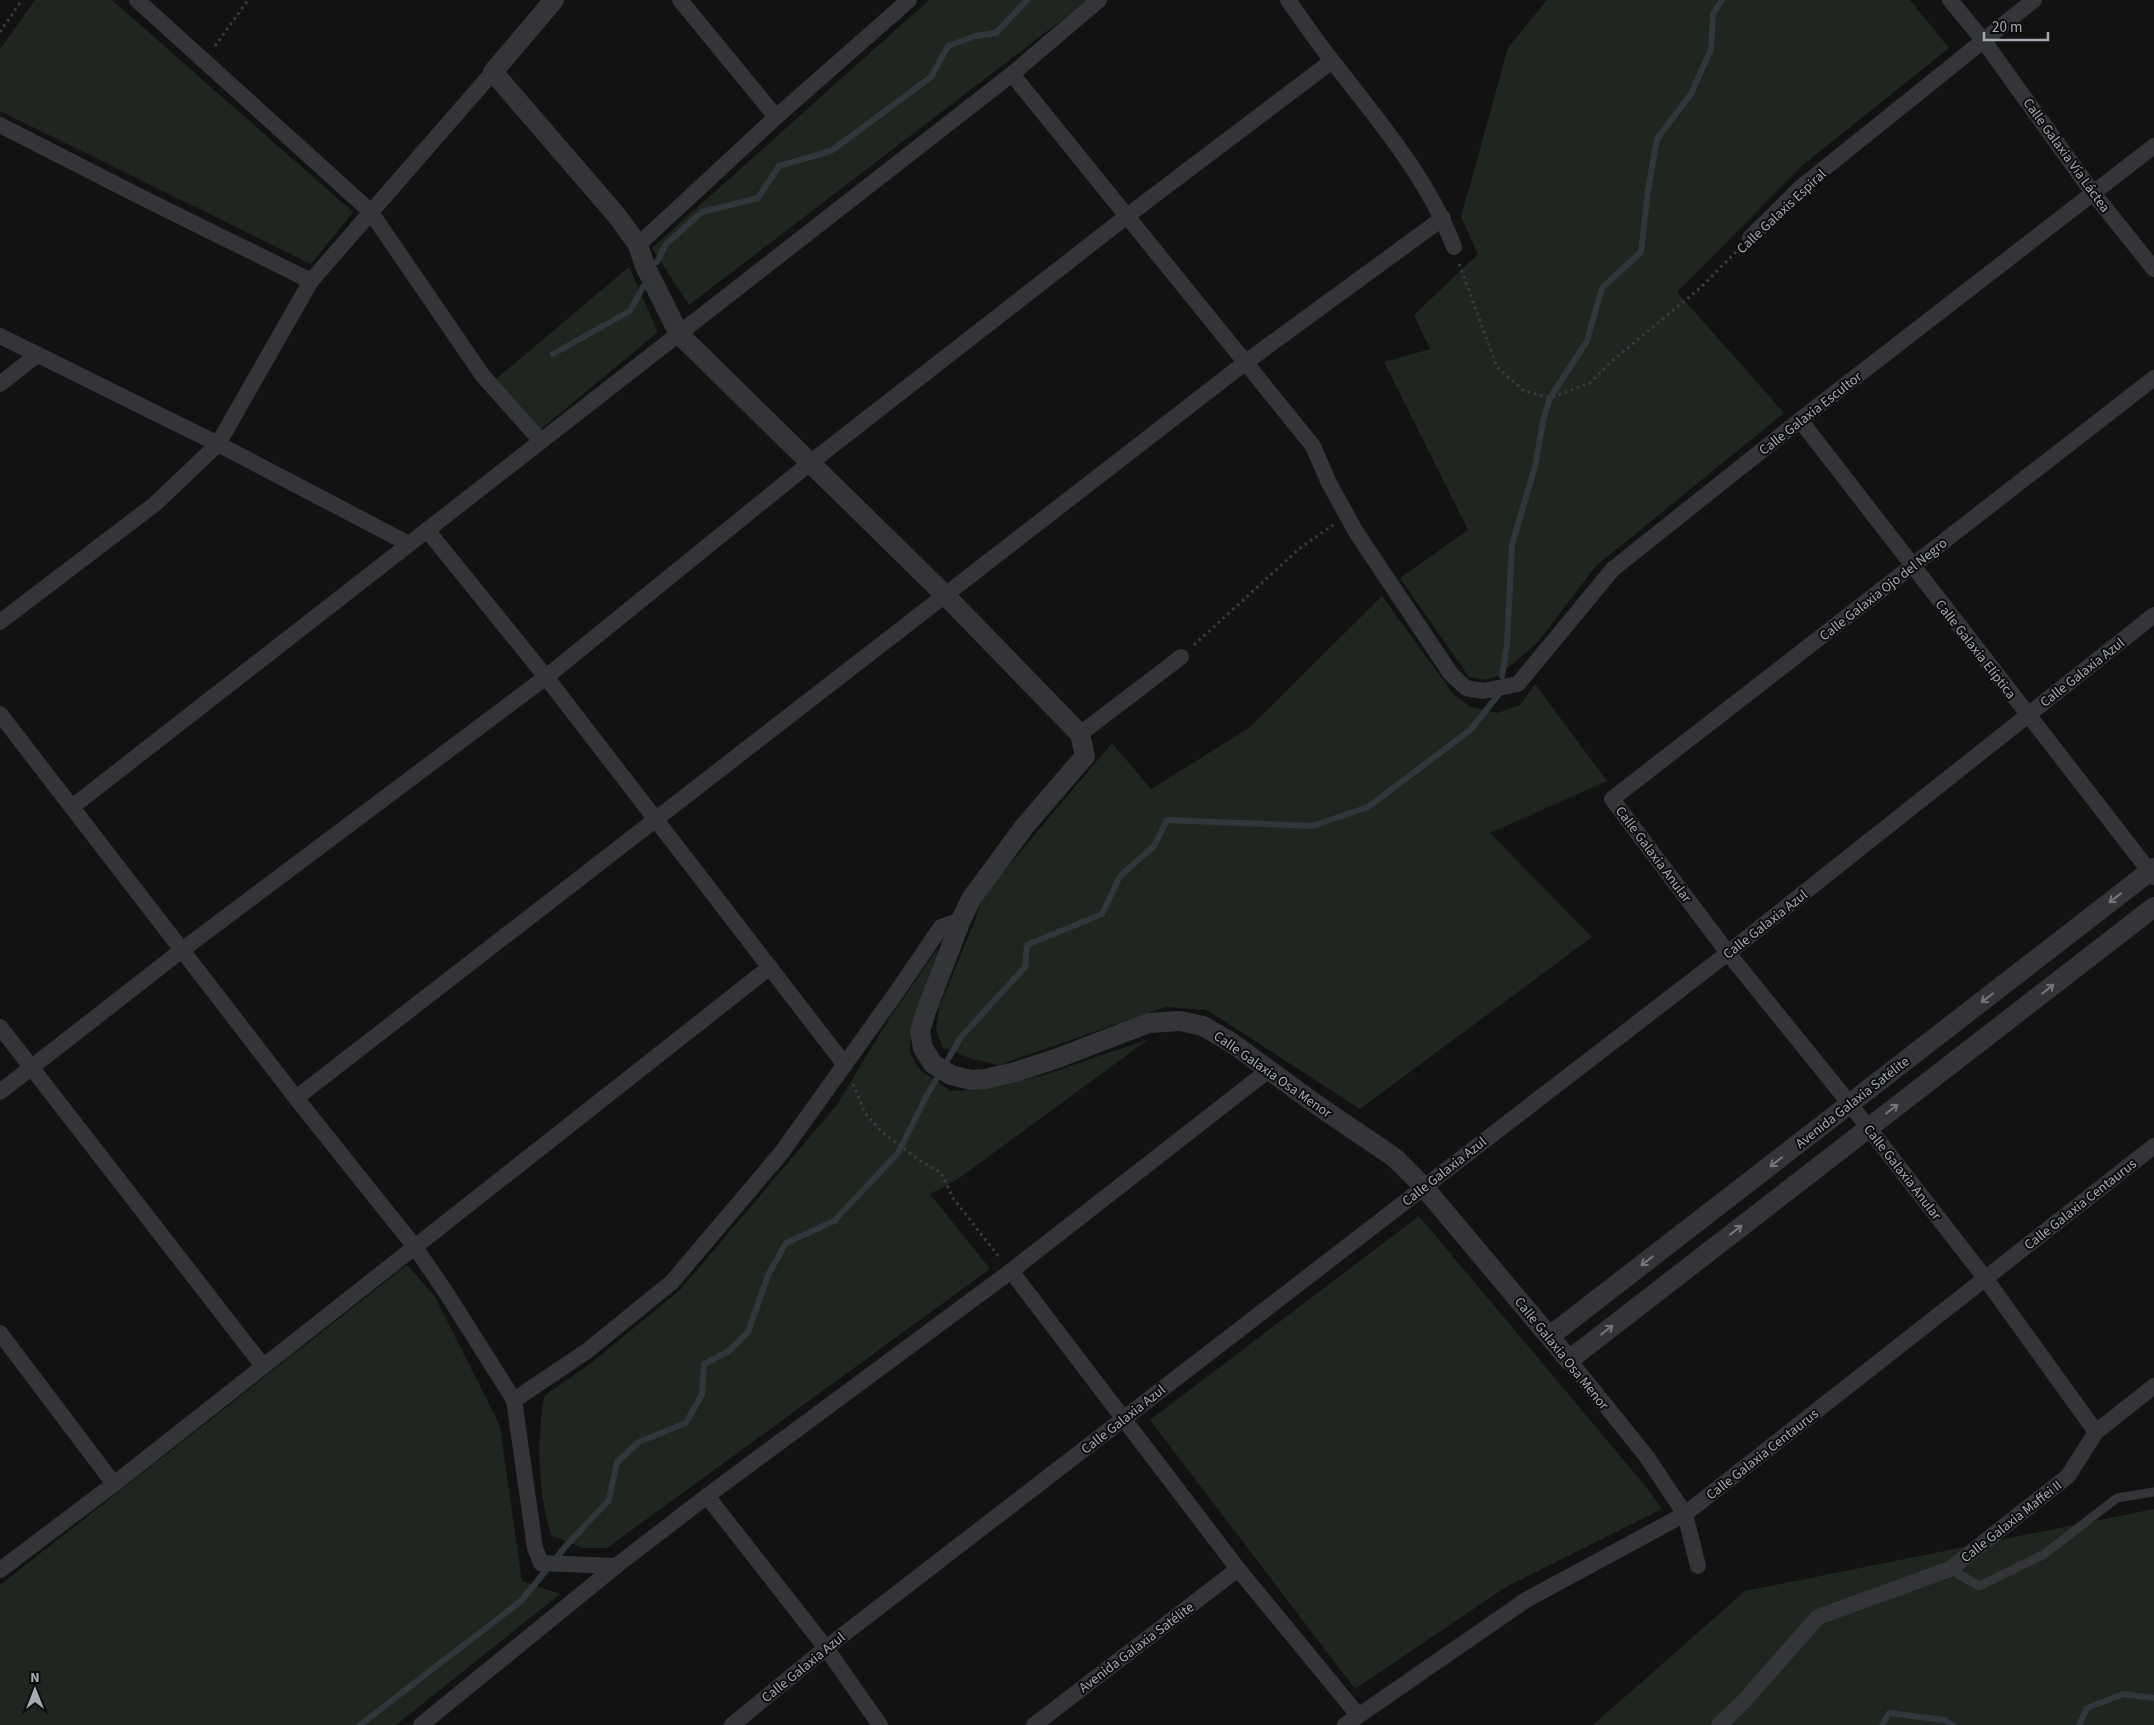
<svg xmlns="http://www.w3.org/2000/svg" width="2154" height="1725" font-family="'Source Sans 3',sans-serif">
<rect width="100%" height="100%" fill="#121213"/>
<g fill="#1f251f">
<polygon points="35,0 112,0 353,212 311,264 0,111 0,49"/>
<polygon points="929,0 1088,0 689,305 652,248"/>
<polygon points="1547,0 1910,0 1949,48 1804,164 1677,292 1784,413 1596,566 1538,642 1498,676 1485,680 1469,677 1400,578 1468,530 1384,362 1430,349 1414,315 1478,254 1461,217 1508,48"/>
<polygon points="629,267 658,332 541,429 496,379"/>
<polygon points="1382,596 1454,695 1471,707 1497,713 1520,705 1535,684 1607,781 1490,833 1592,937 1360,1109 1207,1010 1166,1007 999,1065 972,1059 943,1048 936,1030 939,1007 976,918 982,897 1112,743 1151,789 1249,728"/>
<path d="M939,947L910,1029V1053L920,1070L951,1091L978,1090L1041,1076L1149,1039L958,1179L930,1194L990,1269L607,1548H584L552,1536C538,1503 536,1429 545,1395L590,1364L680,1290L836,1106L889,1019Z"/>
<polygon points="1419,1216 1647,1488 1662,1509 1506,1587 1355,1689 1150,1420"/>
<polygon points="407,1265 434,1295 500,1426 522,1581 560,1594 396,1725 0,1725 0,1585"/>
<polygon points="2154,1509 2154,1725 1593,1725 1745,1591"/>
</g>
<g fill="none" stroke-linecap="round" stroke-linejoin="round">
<g stroke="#2f373c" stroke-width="6">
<polyline points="657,262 666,244 702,212 758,198 779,166 831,151 931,77 948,46 975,36 996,33 1027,0"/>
<polyline points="553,354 630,311 643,287"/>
<polyline points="1502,676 1507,644 1512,544 1535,467 1543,421 1550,398 1587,341 1602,288 1641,252 1648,190 1657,139 1691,94 1711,49 1713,14 1722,0"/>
<polyline points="360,1725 521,1601 565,1547 609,1500 617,1462 639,1442 686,1423 702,1394 704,1364 729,1351 748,1332 769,1273 786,1243 834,1221 898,1153 926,1097 961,1037 1025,967 1027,945 1102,914 1120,876 1154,846 1167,820 1312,826 1368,807 1470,730 1499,694"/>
<polyline points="1882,1725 1889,1713 1944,1720 1953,1725"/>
<polyline points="2079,1725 2087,1708 2123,1694 2154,1698"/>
</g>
<g stroke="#3a3c3f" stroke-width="3" stroke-dasharray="2.5 4" stroke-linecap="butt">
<polyline points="0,32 22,0"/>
<polyline points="215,46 248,0"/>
<polyline points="1459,264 1497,367 1524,391 1550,398 1590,383 1612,361 1700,288 1737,251"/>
<polyline points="1194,645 1299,549 1333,525"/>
<polyline points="853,1084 865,1113 882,1132 919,1160 941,1173 953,1198 999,1257"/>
</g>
<polyline stroke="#343538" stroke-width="9" points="1950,1569 1979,1586 2043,1555 2117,1498 2154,1492"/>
<g stroke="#343538" stroke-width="16">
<polyline points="137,0 370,211 483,376 541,441"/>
<polyline points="680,0 776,117"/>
<path d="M1288,0C1303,21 1317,42 1333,62C1378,120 1428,178 1454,247"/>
<polyline points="1950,0 1983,40 2093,193 2154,269"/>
<polyline points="1012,74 1313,446 1329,483 1356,532 1451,674 1466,688 1483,691 1518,684 1613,569 1800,420 2154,146"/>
<polyline points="0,125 141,197 311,281"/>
<polyline points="1750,238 1800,188 2034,0"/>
<polyline points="638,245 776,117 909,0"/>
<polyline points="0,336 218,444 409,544"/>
<polyline points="0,384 37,355"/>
<polyline points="1800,420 2154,877"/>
<polyline points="427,530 546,677 845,1065"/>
<polyline points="0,622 155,504 218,444 311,281 493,72"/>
<polyline points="0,714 296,1098 415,1247 447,1294 514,1400 535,1548 541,1563 616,1566"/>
<polyline points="1080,734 1181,657"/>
<polyline points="72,807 1012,74 1099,0"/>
<polyline points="0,1027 263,1366"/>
<polyline points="0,1092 182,950 546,677 810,463 1127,216 1332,61"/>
<polyline points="296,1098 1246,362 1443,218"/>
<polyline points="1011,1271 1238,1569 1358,1715"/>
<polyline points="0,1333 114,1484"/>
<polyline points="1569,1360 1647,1457 1685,1514 1698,1566"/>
<polyline points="514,1400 587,1351 672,1282 782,1152 896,993 941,927 961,920"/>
<polyline points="2096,1432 1985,1278 1850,1104 1728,953 1612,799 2154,378"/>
<polyline points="707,1496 826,1648 880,1725"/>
<polyline points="0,1570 114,1484 770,967"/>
<polyline points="421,1725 616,1566 707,1496 1011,1271 1270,1069"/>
<polyline points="732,1725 826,1648 1728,953 2154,615"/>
<polyline points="1034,1725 1238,1569"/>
<polyline points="1345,1725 1526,1600 1685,1514 2154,1146"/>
<polyline points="1719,1725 1744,1701 1818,1617 1950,1569 2068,1476 2096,1432 2154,1386"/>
</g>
<g stroke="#343538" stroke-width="20">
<polyline points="554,0 493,72 618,217 638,245 645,266 679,334 946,596 1080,734 1085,756 1024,827 971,899 961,920 925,1014 920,1032 923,1048 933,1064 951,1075 971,1080 985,1079 1015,1072 1055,1059 1149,1023 1180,1021 1203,1026 1232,1043 1317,1105 1395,1158 1423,1186 1569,1360 2154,907"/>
<polyline points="1550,1336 2154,868"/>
</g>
</g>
<defs><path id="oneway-shaft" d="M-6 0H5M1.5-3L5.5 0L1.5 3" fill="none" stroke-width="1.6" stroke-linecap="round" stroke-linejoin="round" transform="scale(1.25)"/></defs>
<g stroke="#72767b">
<use href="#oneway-shaft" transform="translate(2115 898) rotate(142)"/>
<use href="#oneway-shaft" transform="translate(2048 989) rotate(-38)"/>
<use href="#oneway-shaft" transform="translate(1987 998) rotate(142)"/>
<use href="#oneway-shaft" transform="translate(1892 1109) rotate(-38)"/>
<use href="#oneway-shaft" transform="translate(1776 1162) rotate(142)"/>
<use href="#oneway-shaft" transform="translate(1736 1230) rotate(-38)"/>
<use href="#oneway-shaft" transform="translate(1647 1261) rotate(142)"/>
<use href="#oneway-shaft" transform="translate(1607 1330) rotate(-38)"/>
</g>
<g text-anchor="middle" stroke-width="4" stroke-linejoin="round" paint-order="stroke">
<g font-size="14" fill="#a5abb2" stroke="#0d0d0e">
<text transform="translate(2067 155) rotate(54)" y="5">Calle Galaxia Vía Láctea</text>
<text transform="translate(1781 211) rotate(-43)" y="5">Calle Galaxis Espiral</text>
<text transform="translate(1810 413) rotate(-38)" y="5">Calle Galaxia Escultor</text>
<text transform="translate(1883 589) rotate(-38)" y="5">Calle Galaxia Ojo del Negro</text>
<text transform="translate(1976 649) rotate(52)" y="5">Calle Galaxia Elíptica</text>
<text transform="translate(2082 672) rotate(-38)" y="5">Calle Galaxia Azul</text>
<text transform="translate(1654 854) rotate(53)" y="5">Calle Galaxia Anular</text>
<text transform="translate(1765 924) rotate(-38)" y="5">Calle Galaxia Azul</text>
<text transform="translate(1273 1074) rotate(35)" y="5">Calle Galaxia Osa Menor</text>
<text transform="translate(1852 1102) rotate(-38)" y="5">Avenida Galaxia Satélite</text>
<text transform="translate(1444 1171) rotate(-38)" y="5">Calle Galaxia Azul</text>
<text transform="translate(1903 1172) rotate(52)" y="5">Calle Galaxia Anular</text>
<text transform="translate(2080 1204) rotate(-38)" y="5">Calle Galaxia Centaurus</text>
<text transform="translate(1562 1353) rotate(51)" y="5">Calle Galaxia Osa Menor</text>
<text transform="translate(1123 1419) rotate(-38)" y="5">Calle Galaxia Azul</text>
<text transform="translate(1762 1454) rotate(-38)" y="5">Calle Galaxia Centaurus</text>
<text transform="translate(2011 1521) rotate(-38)" y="5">Calle Galaxia Maffei II</text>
<text transform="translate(1136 1647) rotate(-37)" y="5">Avenida Galaxia Satélite</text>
<text transform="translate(803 1667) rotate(-39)" y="5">Calle Galaxia Azul</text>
</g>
</g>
<g transform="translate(35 1690)" stroke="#0d0d0e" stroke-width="4" paint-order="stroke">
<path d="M0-4L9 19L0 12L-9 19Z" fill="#a5abb2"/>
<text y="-8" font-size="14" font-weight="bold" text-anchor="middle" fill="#a5abb2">N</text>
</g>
<path d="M1984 32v8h64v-8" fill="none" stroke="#a5abb2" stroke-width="2.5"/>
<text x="1992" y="32" font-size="15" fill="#a5abb2" stroke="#0d0d0e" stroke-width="4" paint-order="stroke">20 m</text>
</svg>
